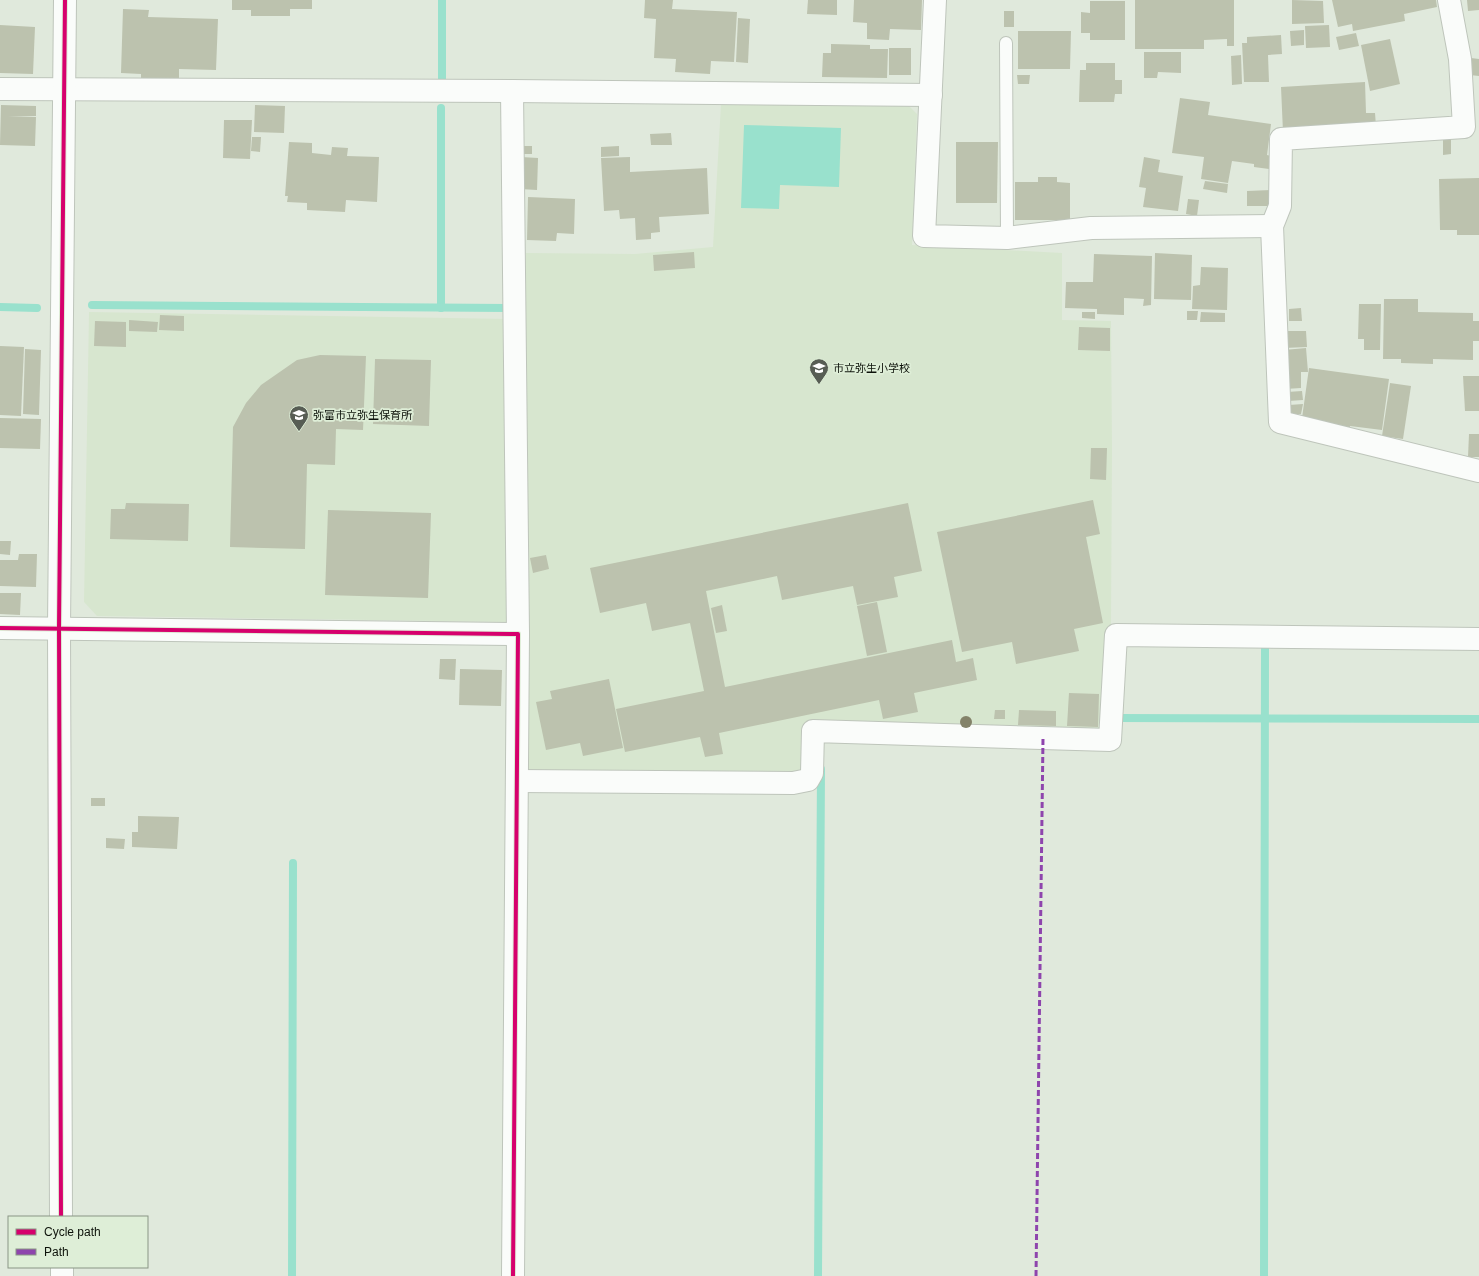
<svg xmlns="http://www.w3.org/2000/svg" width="1479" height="1276" font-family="Arial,'Noto Sans JP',sans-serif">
<rect width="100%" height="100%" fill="#e0e9dc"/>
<g fill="#d7e6cf">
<polygon points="721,104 909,106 917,114 912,245 1062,253 1062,320 1111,321 1112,450 1111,625 1106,734 807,725 802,776 534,776 525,769 526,253 635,254 713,247"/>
<polygon points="89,312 509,319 507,622 97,616 84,602"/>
</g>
<polygon fill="#99e1cd" points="744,125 841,128 839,187 780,185 779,209 741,208"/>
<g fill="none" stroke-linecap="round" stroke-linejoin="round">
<g stroke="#99e1cd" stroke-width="8">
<polyline points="442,80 442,0"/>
<polyline points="441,108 441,308"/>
<polyline points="92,305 508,308"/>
<polyline points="0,307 37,308"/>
<polyline points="1117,718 1479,719"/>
<polyline points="292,1276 293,863"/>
<polyline points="818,1276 821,769"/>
<polyline points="1264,1276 1265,646"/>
</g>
</g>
<g fill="#bcc2ae">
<polygon points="232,0 312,0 312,9 290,9 290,16 251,16 251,10 232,10"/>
<polygon points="645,0 673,0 672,9 737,12 734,62 711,61 710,74 675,72 676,59 654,58 656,19 644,18"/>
<polygon points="808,0 837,0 837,15 807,14"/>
<polygon points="854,0 922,0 921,30 890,29 889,40 867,39 867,23 853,22"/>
<polygon points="1135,0 1234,0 1234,46 1227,46 1227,39 1204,40 1204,49 1135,49"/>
<polygon points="1292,0 1323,1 1324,23 1292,24"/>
<polygon points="1332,0 1436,0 1437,7 1404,14 1405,21 1353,31 1352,24 1338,27"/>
<polygon points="1467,0 1479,0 1479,10 1468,11"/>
<polygon points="1090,1 1125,1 1125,40 1090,40 1090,33 1081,33 1081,12 1090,13"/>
<polygon points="123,9 149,10 148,17 218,19 216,70 179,69 179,79 141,78 141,74 121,73"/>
<rect x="1004" y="11" width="10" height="16"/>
<polygon points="738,18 750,19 748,63 736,62"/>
<polygon points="0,25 35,27 33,74 0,73"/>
<polygon points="1329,25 1330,47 1306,48 1305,26"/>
<polygon points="1304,30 1304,45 1291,46 1290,31"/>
<polygon points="1018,31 1071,31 1070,69 1018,69"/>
<polygon points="1356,33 1359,46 1339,50 1336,37"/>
<polygon points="1281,35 1282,54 1268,55 1269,82 1244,82 1242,43 1247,43 1247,37"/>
<polygon points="1390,39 1400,84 1370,91 1361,45"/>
<polygon points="831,44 870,45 870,49 888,49 887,78 822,77 823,53 831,53"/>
<rect x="889" y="48" width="22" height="27"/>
<polygon points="1144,52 1181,52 1181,73 1158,72 1157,78 1144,78"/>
<polygon points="1241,55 1242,84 1232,85 1231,56"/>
<polygon points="1471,58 1479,59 1479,76 1470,75"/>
<polygon points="1086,63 1115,63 1115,80 1122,80 1122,94 1115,94 1114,102 1079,102 1080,70 1086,70"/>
<polygon points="1017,75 1030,75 1029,84 1018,84"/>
<polygon points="1365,82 1366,113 1375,113 1376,126 1283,132 1281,87"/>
<polygon points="1180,98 1210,102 1208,115 1271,124 1267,155 1271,156 1269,169 1254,167 1254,164 1232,161 1228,183 1201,179 1204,157 1172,153"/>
<polygon points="1,105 36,106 36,116 8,116 36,117 35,146 0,145"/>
<polygon points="255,105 285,106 284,133 254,132"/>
<polygon points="224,120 252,120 250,159 223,158"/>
<polygon points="671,133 672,145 651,145 650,134"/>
<polygon points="1443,134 1451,134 1451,154 1443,155"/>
<polygon points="252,137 261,137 260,152 251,151"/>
<polygon points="289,142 312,143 312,153 331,155 332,147 348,148 347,156 379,157 377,202 346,200 345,212 307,210 307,203 287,202 288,196 285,196"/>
<polygon points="956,142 998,142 997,203 956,203"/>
<polygon points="522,146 532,146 532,154 521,154"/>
<polygon points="619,146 619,156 601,157 601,147"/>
<polygon points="521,157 538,158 537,190 520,189"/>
<polygon points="630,157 630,172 707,168 709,214 659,217 660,232 651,233 651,239 636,240 635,218 620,219 619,210 604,211 601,158"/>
<polygon points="1144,157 1160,160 1158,172 1183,176 1178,211 1143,207 1146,188 1139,187"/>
<polygon points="1038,177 1057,177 1057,182 1070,183 1070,220 1015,220 1015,182 1038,182"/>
<polygon points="1479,178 1479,235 1457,235 1457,230 1440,230 1439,179"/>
<polygon points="1205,181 1228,184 1227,193 1203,189"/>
<polygon points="1271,190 1271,206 1247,206 1247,191"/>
<polygon points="528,197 575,199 574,234 557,233 556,241 527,240"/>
<polygon points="1188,199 1199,200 1197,216 1186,214"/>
<polygon points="694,252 695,268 654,271 653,255"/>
<polygon points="1155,253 1192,255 1191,300 1154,299"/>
<polygon points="1094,254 1152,256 1151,305 1143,306 1144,299 1124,298 1124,315 1097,314 1097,309 1065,308 1066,282 1093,282"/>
<polygon points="1201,267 1228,268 1227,310 1192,309 1193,286 1200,285"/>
<polygon points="1384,299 1418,299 1418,312 1473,313 1473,321 1479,321 1479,341 1473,341 1473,360 1433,359 1433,364 1401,363 1401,359 1383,359"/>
<polygon points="1359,304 1381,304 1380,350 1364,350 1364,339 1358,339"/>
<polygon points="1301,308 1302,321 1289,321 1289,309"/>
<polygon points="1187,311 1198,311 1197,320 1187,320"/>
<polygon points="1082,312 1095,312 1095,319 1082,318"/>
<polygon points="1201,312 1225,313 1225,322 1200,322"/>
<polygon points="160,315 184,316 184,331 159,330"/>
<polygon points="129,320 158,322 157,332 129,331"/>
<polygon points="95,321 126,322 126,347 94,346"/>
<polygon points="1079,327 1110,328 1110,351 1078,350"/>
<polygon points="1283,331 1306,331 1307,347 1284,348"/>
<polygon points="0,346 24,347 21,416 0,415"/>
<polygon points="1306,348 1308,372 1301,372 1301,388 1285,389 1284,350"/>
<polygon points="25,349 41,350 39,415 23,414"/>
<polygon points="320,355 366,356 363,430 336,429 335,465 307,464 305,549 230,547 233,427 246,403 261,385 297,360"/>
<polygon points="375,359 431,360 429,426 373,424"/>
<polygon points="1309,368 1389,379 1382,430 1350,426 1349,432 1302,418"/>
<polygon points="1463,376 1479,376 1479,411 1465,411"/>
<polygon points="1390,383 1411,386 1403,439 1382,436"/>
<polygon points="1302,391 1303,400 1288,401 1287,392"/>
<polygon points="1303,404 1301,414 1289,414 1289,405"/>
<polygon points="0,418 41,419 40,449 0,448"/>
<polygon points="1469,434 1479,434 1479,457 1468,457"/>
<polygon points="1091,448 1107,448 1106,480 1090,479"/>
<polygon points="1093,500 1100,534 1086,537 1103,623 1074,629 1079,651 1016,664 1012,642 962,652 937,532"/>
<polygon points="126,503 189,504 188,541 110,539 111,509 125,509"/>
<polygon points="908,503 922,571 894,577 898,597 857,605 853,586 782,600 777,576 706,591 725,687 952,640 956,662 973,658 977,680 914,693 918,712 883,719 879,700 719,733 723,754 705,757 700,737 625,752 616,709 704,691 690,623 652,631 646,603 600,613 590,568"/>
<polygon points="328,510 431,513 428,598 325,595"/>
<polygon points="0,541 11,541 10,555 0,554"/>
<polygon points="19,554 37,554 36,587 0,586 0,560 18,560"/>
<polygon points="546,555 549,569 533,573 530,558"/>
<polygon points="0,593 21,593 20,615 0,614"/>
<polygon points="877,602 887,652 867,656 857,606"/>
<polygon points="722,605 727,631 716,633 711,608"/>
<polygon points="440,659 456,659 455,680 439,679"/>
<polygon points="460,669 502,670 501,706 459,705"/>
<polygon points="609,679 623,748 583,756 580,743 546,750 536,702 552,699 550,691"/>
<polygon points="1069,693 1099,694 1098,727 1067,726"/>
<polygon points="995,710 1005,710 1005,719 994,719"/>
<polygon points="1019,710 1056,711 1056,726 1018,725"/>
<rect x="91" y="798" width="14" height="8"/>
<polygon points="138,816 179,817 177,849 132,847 132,832 138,832"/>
<polygon points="106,838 125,839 124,849 106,848"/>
</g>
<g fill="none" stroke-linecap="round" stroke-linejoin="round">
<defs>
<polyline id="lane" points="1006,43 1007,238"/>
<g id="street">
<polyline points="935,0 924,236 1007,238 1091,228 1272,226"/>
<polyline points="1449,0 1460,59 1464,127 1281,139 1280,206 1272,226 1280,422 1479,471"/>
<polyline points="0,89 512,91 931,95"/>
<polyline points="512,91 518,634"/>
<polyline points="0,628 518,634 513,1276"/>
<polyline points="517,781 793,783 808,780 812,773 813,731 1110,740 1116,635 1479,639"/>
</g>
<g id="secondary">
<polyline points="61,1217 59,628 65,0"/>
<polyline points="62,1267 62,1276"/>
</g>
</defs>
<use href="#lane" stroke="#bec5bb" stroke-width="14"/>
<use href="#street" stroke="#bec5bb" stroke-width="24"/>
<use href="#secondary" stroke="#bec5bb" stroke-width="24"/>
<use href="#lane" stroke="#fafcfa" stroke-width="12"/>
<use href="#street" stroke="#fafcfa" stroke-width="22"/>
<use href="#secondary" stroke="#fafcfa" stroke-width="22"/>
<polyline stroke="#8e44ad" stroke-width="3" stroke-dasharray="6 3" stroke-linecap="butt" points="1036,1276 1043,738"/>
<defs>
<g id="cycleway">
<polyline points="0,628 518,634 513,1276"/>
<polyline points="61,1217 59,628 65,0"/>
</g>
</defs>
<use href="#cycleway" stroke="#deeed7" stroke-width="6"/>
<use href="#cycleway" stroke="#d6006c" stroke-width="4"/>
</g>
<circle fill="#838269" cx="966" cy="722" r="6"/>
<defs>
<symbol id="school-pin" viewBox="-11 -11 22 30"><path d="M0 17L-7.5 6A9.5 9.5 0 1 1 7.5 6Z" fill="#575d54" stroke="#deeed7"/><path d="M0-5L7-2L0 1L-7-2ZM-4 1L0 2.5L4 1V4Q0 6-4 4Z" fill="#fff"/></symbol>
</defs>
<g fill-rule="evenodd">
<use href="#school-pin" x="808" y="357" width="22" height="30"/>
<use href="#school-pin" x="288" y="404" width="22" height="30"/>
</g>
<g text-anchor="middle" stroke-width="3.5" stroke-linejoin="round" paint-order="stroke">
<g font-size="11" fill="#0d120a" stroke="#deeed7" text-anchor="start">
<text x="833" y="372">市立弥生小学校</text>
<text x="313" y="419">弥富市立弥生保育所</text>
</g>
</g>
<rect x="8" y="1216" width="140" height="52" fill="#deeed7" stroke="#8a9685"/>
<rect x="16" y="1229" width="20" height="6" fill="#d6006c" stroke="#8a9685"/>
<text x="44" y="1236" font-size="12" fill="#0d120a">Cycle path</text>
<rect x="16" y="1249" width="20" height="6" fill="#8e44ad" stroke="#8a9685"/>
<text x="44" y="1256" font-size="12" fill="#0d120a">Path</text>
</svg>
